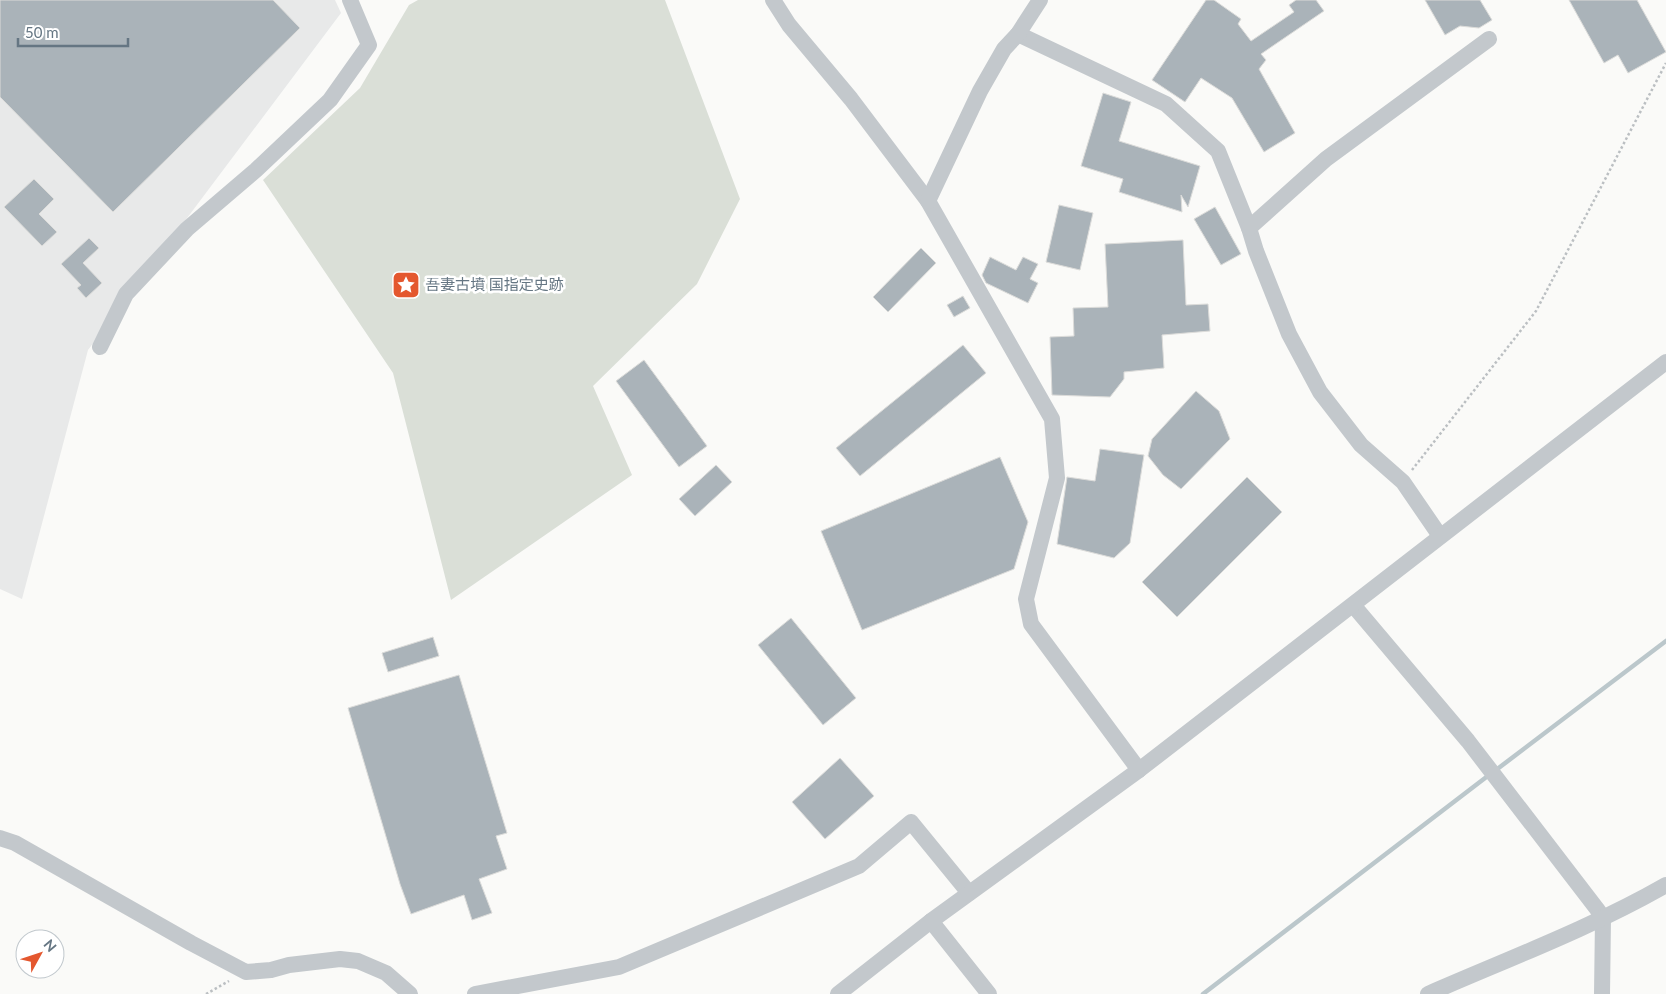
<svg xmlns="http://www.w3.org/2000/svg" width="1666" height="994" font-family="Lato,'Noto Sans JP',sans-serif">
<rect width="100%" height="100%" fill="#fafaf8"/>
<polygon fill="#e8e9e9" points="0,0 335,0 341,13 88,350 22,599 0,589"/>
<polygon fill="#dadfd7" points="418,0 665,0 740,199 697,284 593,386 632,475 451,600 393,373 263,180 360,88 409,5"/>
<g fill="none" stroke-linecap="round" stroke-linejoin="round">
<g stroke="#bbc7cb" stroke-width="4.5">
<polyline points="1496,770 1666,641"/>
<polyline points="1203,994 1489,775"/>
</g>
</g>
<g fill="#aab3b9" stroke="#dcdcda">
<polygon points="0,0 273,0 300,28 113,212 0,97"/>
<polygon points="1206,0 1214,0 1241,19 1238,24 1251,41 1294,12 1289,5 1296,0 1316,0 1324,11 1261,54 1266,60 1259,69 1295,133 1264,152 1232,98 1201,78 1185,102 1152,80"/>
<polygon points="1425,0 1480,0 1492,20 1479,28 1460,26 1445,35"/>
<polygon points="1569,0 1637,0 1666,52 1628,73 1618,55 1604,63"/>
<polygon points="1103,93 1131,102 1119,141 1200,166 1188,207 1181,195 1182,212 1119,192 1123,179 1081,166"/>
<polygon points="34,179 54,199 39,214 57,232 42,246 4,207"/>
<polygon points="1059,205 1093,213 1080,270 1046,262"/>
<polygon points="1215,207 1241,254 1221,265 1194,219"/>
<polygon points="89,238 99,248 83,263 102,283 86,298 77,288 81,285 61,264"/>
<polygon points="1183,240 1186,305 1208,304 1210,331 1162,335 1164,368 1124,372 1124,379 1110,397 1052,395 1050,337 1074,336 1073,308 1108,307 1105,244"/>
<polygon points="921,248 936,263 888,312 873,297"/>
<polygon points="990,257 1016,270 1023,257 1038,264 1030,279 1038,283 1028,303 986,283 982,275"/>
<polygon points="963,296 970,308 954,317 947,305"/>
<polygon points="963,345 986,373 860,476 836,448"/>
<polygon points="644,360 707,446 679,467 616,381"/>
<polygon points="1196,391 1219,411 1230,439 1181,489 1163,475 1148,456 1152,439"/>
<polygon points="1100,449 1144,455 1130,543 1114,558 1057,544 1067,477 1095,481"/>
<polygon points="1000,457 1028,522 1014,569 862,630 821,531"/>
<polygon points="716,465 732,482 695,516 679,499"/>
<polygon points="1247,477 1282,512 1177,617 1142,582"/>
<polygon points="791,618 856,698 823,725 758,645"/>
<polygon points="433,637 439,656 388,672 382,653"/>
<polygon points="459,675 507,833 496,836 507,869 479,879 492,913 472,920 464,895 411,914 400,884 348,708"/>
<polygon points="840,758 874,796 825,839 792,802"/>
</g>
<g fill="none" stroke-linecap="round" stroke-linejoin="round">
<g stroke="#bbbfc2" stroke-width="2.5" stroke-dasharray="2.5 2.5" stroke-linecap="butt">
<polyline points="1412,470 1536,311 1666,63"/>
<polyline points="206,994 229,981"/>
</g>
<g stroke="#c3c8cc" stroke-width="16">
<polyline points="773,0 789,25 851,99 928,201 1052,419 1057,478 1026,599 1031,624 1139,770"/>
<polyline points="1018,34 1166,104 1218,151 1249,228 1256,251 1289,334 1320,392 1361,445 1403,482 1440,536"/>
<polyline points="928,201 980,91 1004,49 1018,34 1040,0"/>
<polyline points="1249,228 1326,159 1489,39"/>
<polyline points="100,347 126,294 187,229 256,170 330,100 369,45 350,0"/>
<polyline points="1353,605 1468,741 1597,909 1603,918 1602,994"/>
<polyline points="0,838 15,843 191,943 246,972 271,970 289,965 340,959 358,961 386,973 410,994"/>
<polyline points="931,921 989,994"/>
<polyline points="475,994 619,967 859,866 911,822 969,893"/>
<polyline points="838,994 931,921 1139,770 1666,362"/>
<path d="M1428,994C1508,959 1591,928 1666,885"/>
</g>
</g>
<defs>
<symbol id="sight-square" viewBox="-11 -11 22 22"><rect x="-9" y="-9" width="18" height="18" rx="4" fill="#e4572e" stroke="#fff"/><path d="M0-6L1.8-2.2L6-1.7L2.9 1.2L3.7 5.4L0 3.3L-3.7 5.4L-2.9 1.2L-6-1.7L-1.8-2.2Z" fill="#fff"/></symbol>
</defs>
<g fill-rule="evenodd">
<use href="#sight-square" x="390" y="269" width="32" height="32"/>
</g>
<g text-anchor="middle" stroke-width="5" stroke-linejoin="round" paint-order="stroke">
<g font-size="15" fill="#657683" stroke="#fff" text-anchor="start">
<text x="425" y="290">吾妻古墳 国指定史跡</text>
</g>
</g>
<g transform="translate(40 954) rotate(50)"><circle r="24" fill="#ffffff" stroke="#c1c8cd"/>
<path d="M0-4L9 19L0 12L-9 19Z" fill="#e4572e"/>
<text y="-8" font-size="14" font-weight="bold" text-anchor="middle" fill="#657683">N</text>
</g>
<path d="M18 38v8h110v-8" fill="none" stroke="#657683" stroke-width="2.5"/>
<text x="25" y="38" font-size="15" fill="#657683" stroke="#ffffff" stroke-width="4" paint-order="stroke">50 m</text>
</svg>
